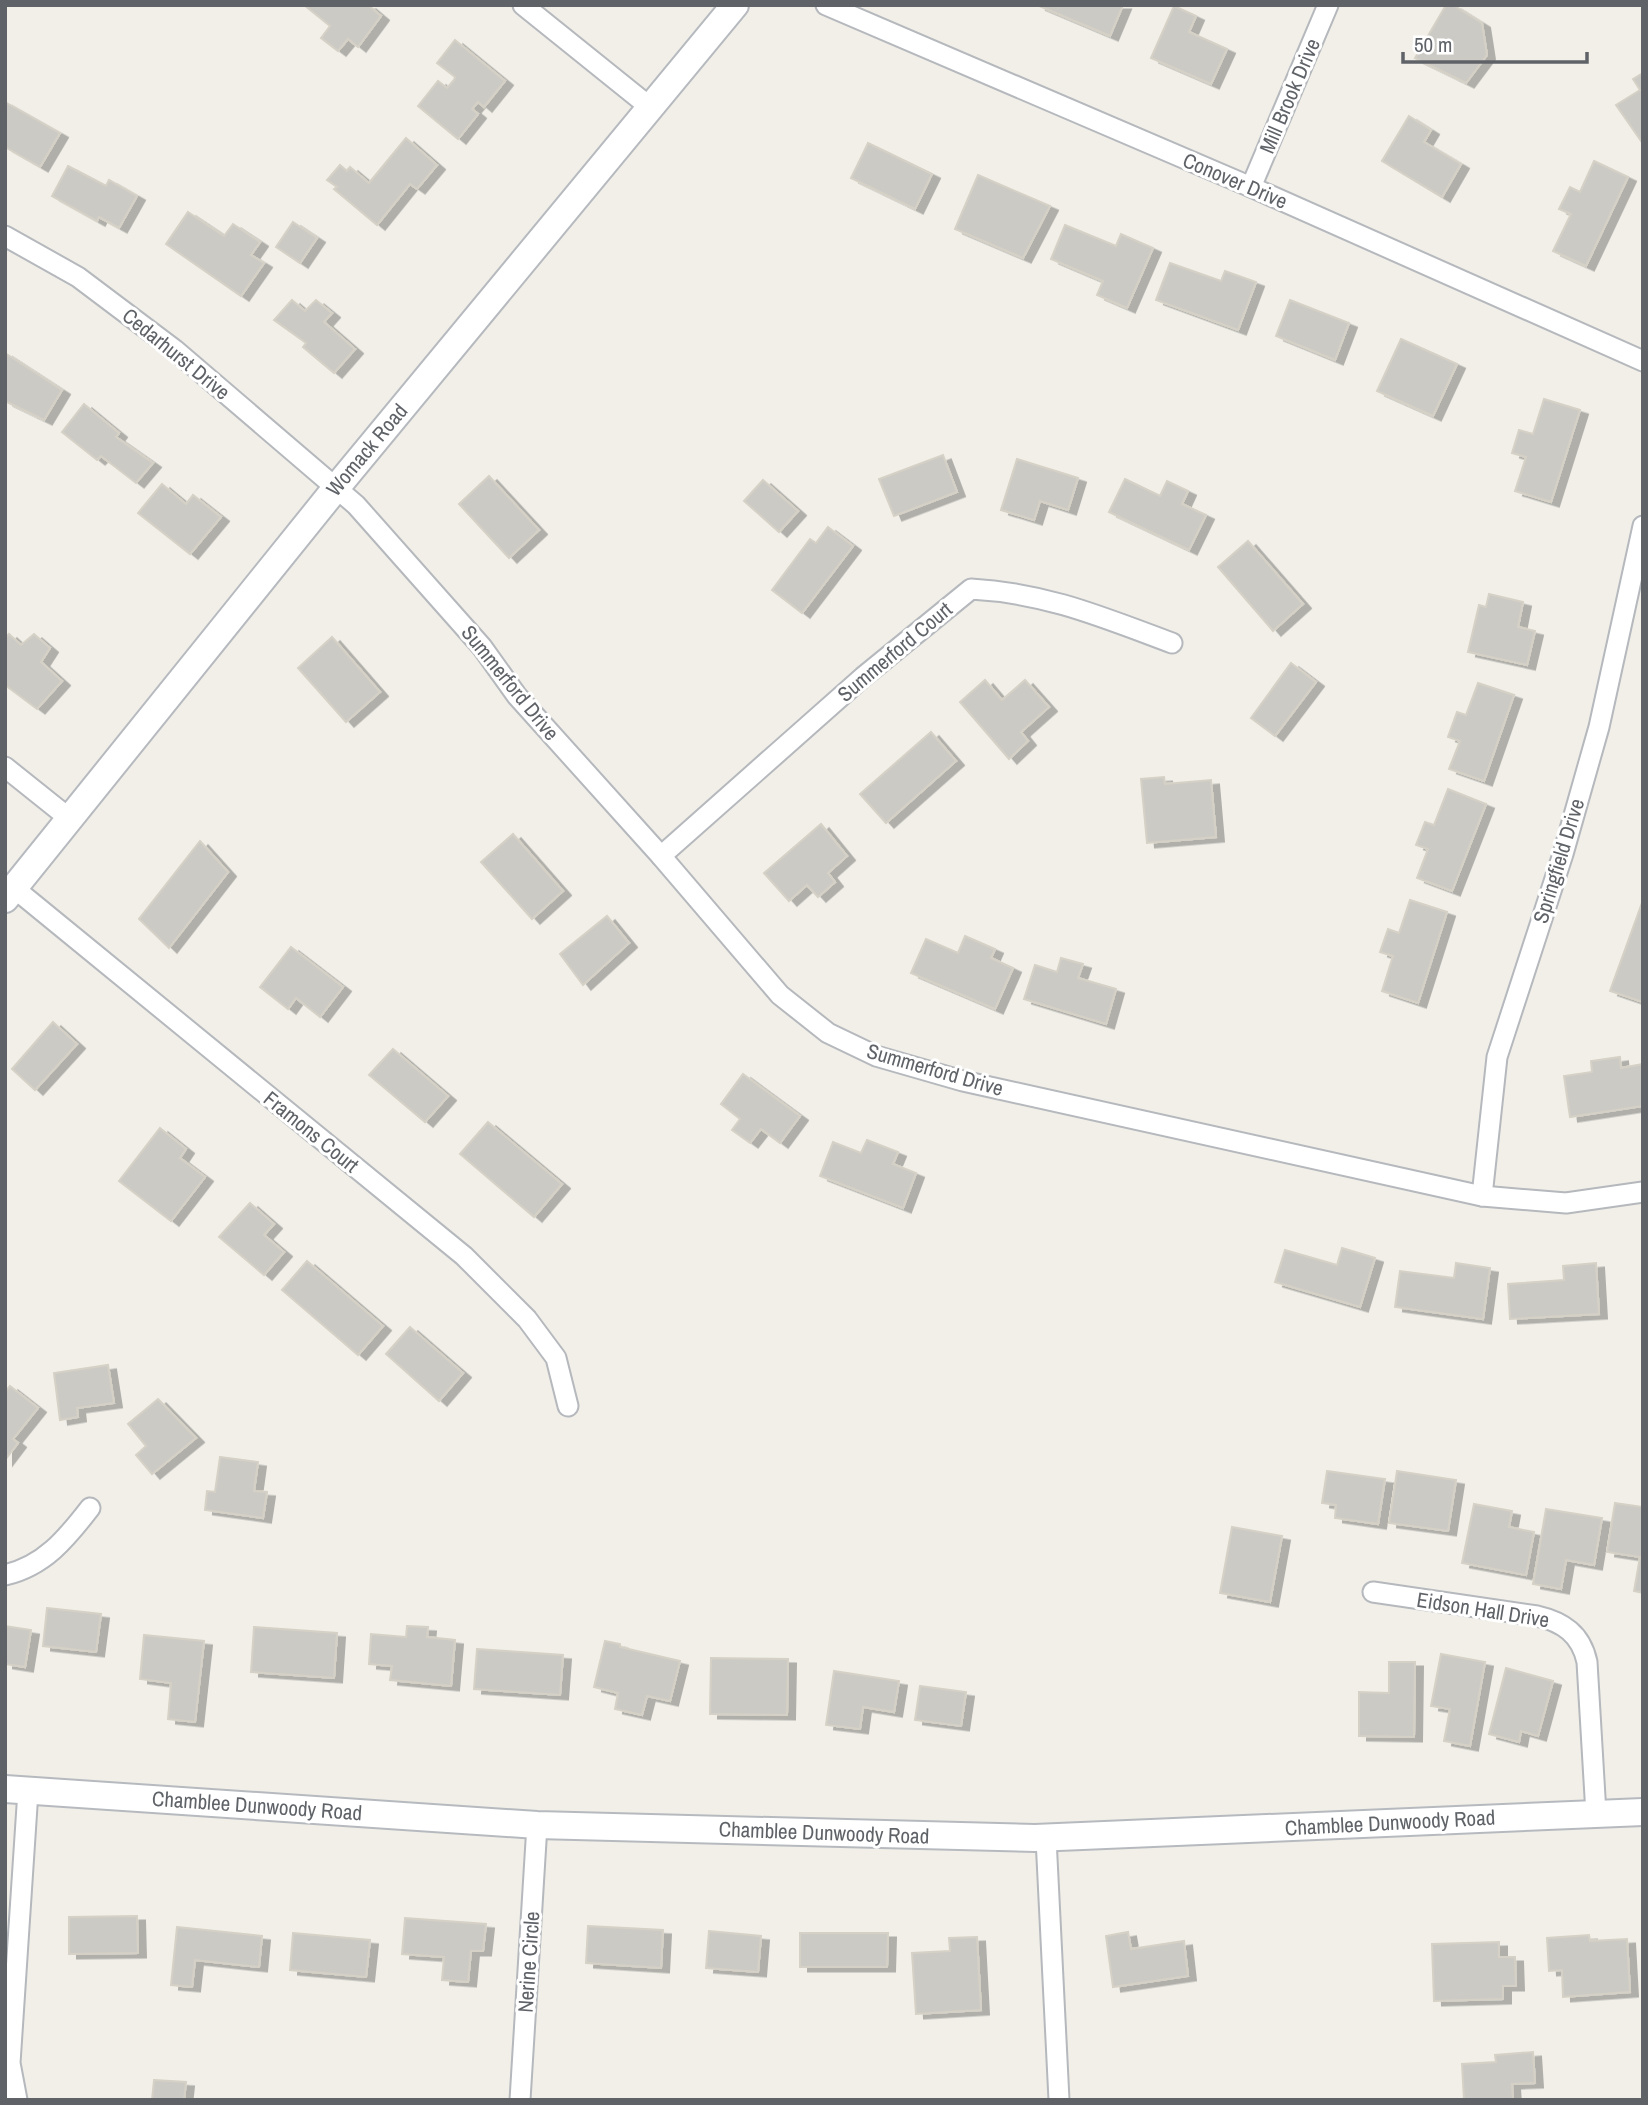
<svg xmlns="http://www.w3.org/2000/svg" width="1648" height="2105" font-family="'Archivo Narrow',sans-serif">
<defs>
<filter id="shadow"><feDropShadow dx="8" dy="4.5" stdDeviation="0" flood-color="#0004"/></filter>
</defs>
<rect width="100%" height="100%" fill="#f1efe8"/>
<g fill="#cccac5" stroke="#d6d1c6" stroke-width="2" filter="url(#shadow)">
<polygon points="304,5 368,5 381,16 358,47 348,39 338,51 321,38 330,26"/>
<polygon points="1037,5 1123,5 1110,36"/>
<polygon points="1446,5 1453,5 1482,23 1487,55 1466,83 1415,58"/>
<polygon points="1174,6 1196,16 1189,32 1227,49 1211,84 1151,58"/>
<polygon points="455,40 505,81 484,107 478,102 472,109 478,114 458,139 418,106 438,81 447,88 454,80 455,77 437,63"/>
<polygon points="1643,73 1643,140 1641,141 1616,105 1640,90 1633,79"/>
<polygon points="5,102 60,133 40,167 5,147"/>
<polygon points="1409,116 1431,130 1424,142 1461,164 1442,197 1382,161"/>
<polygon points="406,138 437,165 417,189 410,184 377,225 334,189 337,187 327,180 340,165 347,171 350,167 369,183"/>
<polygon points="868,143 932,174 915,209 851,178"/>
<polygon points="1594,161 1628,177 1586,266 1553,251 1571,214 1559,209 1570,187 1580,192"/>
<polygon points="68,166 106,186 109,180 137,196 119,228 99,217 97,221 52,196"/>
<polygon points="978,175 1050,206 1023,258 955,229"/>
<polygon points="188,212 224,236 233,224 260,242 251,255 264,263 241,296 166,244"/>
<polygon points="293,222 317,238 300,263 276,247"/>
<polygon points="1065,225 1116,246 1121,234 1153,248 1127,308 1097,295 1103,281 1051,259"/>
<polygon points="1170,263 1221,281 1225,271 1256,282 1238,330 1156,300"/>
<polygon points="292,300 305,311 316,300 332,313 324,322 355,349 334,373 303,347 306,343 274,320"/>
<polygon points="1290,300 1349,323 1335,360 1276,336"/>
<polygon points="1401,339 1457,364 1433,416 1377,391"/>
<polygon points="5,353 62,390 44,420 5,401"/>
<polygon points="1544,399 1580,410 1551,502 1515,491 1526,457 1512,453 1519,430 1533,434"/>
<polygon points="84,404 119,433 116,437 153,463 136,483 101,456 97,460 62,432"/>
<polygon points="943,455 957,492 894,516 879,479"/>
<polygon points="1017,459 1078,478 1068,510 1040,501 1034,520 1001,510"/>
<polygon points="489,476 539,530 509,558 459,504"/>
<polygon points="1125,479 1160,496 1167,481 1188,491 1182,504 1206,515 1189,550 1109,512"/>
<polygon points="763,480 798,511 779,532 744,501"/>
<polygon points="162,484 186,504 193,495 221,517 190,554 138,513"/>
<polygon points="828,527 853,546 802,613 772,590 810,539 816,543"/>
<polygon points="1248,541 1303,604 1273,631 1218,567"/>
<polygon points="1489,594 1523,602 1518,627 1535,631 1527,665 1468,652 1479,605 1486,607"/>
<polygon points="9,634 21,645 34,634 50,648 41,662 62,681 37,709 5,685 5,638"/>
<polygon points="332,637 380,692 346,722 298,668"/>
<polygon points="1291,663 1316,682 1275,736 1251,718"/>
<polygon points="985,680 1002,700 1025,680 1049,707 1021,732 1028,741 1009,759 960,702"/>
<polygon points="1478,683 1514,695 1484,781 1449,769 1460,741 1448,737 1457,712 1466,715"/>
<polygon points="931,732 956,761 886,823 860,794"/>
<polygon points="1164,777 1165,784 1211,780 1216,837 1147,843 1141,779"/>
<polygon points="1448,789 1486,804 1452,891 1417,878 1428,849 1416,845 1425,822 1434,825"/>
<polygon points="821,824 847,856 828,873 835,882 818,897 807,885 789,901 764,873"/>
<polygon points="513,834 563,891 532,919 481,862"/>
<polygon points="200,841 228,872 169,948 139,919"/>
<polygon points="1410,900 1447,912 1418,1003 1382,991 1393,956 1380,952 1388,929 1399,933"/>
<polygon points="1643,900 1643,1002 1610,991"/>
<polygon points="607,916 629,943 583,985 560,954"/>
<polygon points="965,936 995,949 991,958 1013,968 995,1009 911,973 926,939 958,953"/>
<polygon points="291,947 343,987 320,1017 296,998 288,1009 260,987"/>
<polygon points="1061,958 1083,964 1078,978 1116,989 1106,1024 1024,999 1035,965 1057,972"/>
<polygon points="53,1022 77,1044 35,1090 12,1069"/>
<polygon points="393,1049 448,1096 425,1122 369,1075"/>
<polygon points="1620,1057 1621,1068 1643,1064 1643,1106 1570,1117 1564,1076 1592,1072 1591,1061"/>
<polygon points="743,1074 800,1116 780,1143 761,1129 750,1143 732,1130 740,1119 721,1104"/>
<polygon points="488,1122 562,1184 534,1217 460,1154"/>
<polygon points="160,1128 186,1149 180,1158 205,1177 171,1221 119,1181"/>
<polygon points="867,1140 898,1152 893,1164 916,1173 903,1208 820,1176 833,1142 861,1153"/>
<polygon points="250,1203 274,1224 264,1235 284,1252 264,1275 219,1237"/>
<polygon points="1342,1248 1375,1258 1360,1307 1275,1282 1285,1250 1337,1265"/>
<polygon points="307,1261 383,1326 358,1355 282,1290"/>
<polygon points="1456,1263 1490,1268 1483,1319 1395,1307 1400,1271 1454,1278"/>
<polygon points="1596,1263 1599,1314 1510,1319 1508,1284 1564,1280 1563,1266"/>
<polygon points="410,1327 463,1373 439,1401 386,1354"/>
<polygon points="108,1365 114,1403 77,1408 78,1417 60,1420 54,1373"/>
<polygon points="10,1386 38,1408 13,1439 18,1443 5,1460 5,1392"/>
<polygon points="158,1399 196,1438 152,1474 136,1455 146,1446 128,1424"/>
<polygon points="220,1457 258,1462 254,1491 267,1492 263,1518 205,1510 207,1491 215,1492"/>
<polygon points="1327,1471 1385,1479 1378,1524 1335,1518 1336,1505 1322,1503"/>
<polygon points="1397,1471 1456,1480 1448,1531 1389,1523"/>
<polygon points="1615,1503 1643,1507 1643,1593 1634,1591 1640,1557 1607,1552"/>
<polygon points="1474,1504 1512,1511 1509,1527 1534,1532 1526,1575 1462,1563"/>
<polygon points="1546,1509 1602,1518 1594,1565 1566,1560 1561,1589 1533,1584"/>
<polygon points="1232,1527 1282,1536 1270,1602 1220,1593"/>
<polygon points="47,1608 101,1614 96,1652 43,1646"/>
<polygon points="5,1626 31,1630 25,1667 5,1664"/>
<polygon points="407,1626 428,1627 427,1637 455,1640 451,1686 390,1680 392,1666 369,1664 371,1634 406,1637"/>
<polygon points="254,1627 337,1633 334,1678 251,1672"/>
<polygon points="144,1635 204,1641 195,1722 168,1719 171,1683 140,1679"/>
<polygon points="605,1641 620,1644 620,1647 680,1661 670,1701 647,1696 642,1715 615,1709 618,1693 594,1687"/>
<polygon points="477,1649 563,1655 560,1695 474,1689"/>
<polygon points="1441,1654 1485,1662 1470,1746 1444,1741 1450,1709 1431,1706"/>
<polygon points="711,1658 788,1659 787,1715 710,1714"/>
<polygon points="1389,1662 1415,1662 1414,1737 1359,1736 1359,1692 1389,1693"/>
<polygon points="1506,1668 1553,1681 1538,1736 1521,1731 1519,1742 1489,1734"/>
<polygon points="834,1671 899,1681 894,1712 863,1707 860,1729 826,1725"/>
<polygon points="920,1686 966,1692 961,1726 915,1720"/>
<polygon points="137,1916 138,1953 69,1954 69,1917"/>
<polygon points="405,1918 486,1924 483,1951 471,1951 468,1982 442,1980 444,1957 402,1954"/>
<polygon points="588,1926 663,1930 661,1968 586,1963"/>
<polygon points="177,1927 262,1936 259,1967 195,1960 192,1987 171,1985"/>
<polygon points="709,1931 761,1936 758,1972 706,1968"/>
<polygon points="1128,1932 1131,1949 1184,1941 1188,1976 1113,1987 1106,1936"/>
<polygon points="293,1933 370,1940 366,1977 290,1970"/>
<polygon points="800,1933 888,1933 887,1967 800,1967"/>
<polygon points="1589,1935 1590,1941 1627,1939 1630,1992 1563,1997 1562,1970 1549,1971 1547,1938"/>
<polygon points="977,1937 981,2010 916,2014 912,1953 950,1951 949,1938"/>
<polygon points="1499,1942 1499,1957 1515,1957 1516,1986 1503,1986 1503,1999 1434,2001 1432,1944"/>
<polygon points="1533,2052 1535,2083 1512,2084 1513,2100 1464,2100 1462,2064 1496,2062 1495,2055"/>
<polygon points="154,2080 186,2082 184,2100 152,2100"/>
</g>
<g fill="none" stroke-linecap="round" stroke-linejoin="round">
<defs>
<g id="street">
<polyline points="523,5 651,108"/>
<polyline points="826,5 1251,187 1643,361"/>
<polyline points="1251,187 1328,5"/>
<polyline points="5,236 78,277 175,350 356,505 482,647 517,696 661,856 780,995 828,1033 876,1056 963,1081 1482,1196 1566,1203 1643,1192"/>
<polyline points="5,767 70,819"/>
<path d="M661,856L863,677L971,589C1046,593 1102,617 1172,643"/>
<polyline points="14,888 464,1256 527,1319 556,1358 568,1406"/>
<polyline points="1482,1196 1497,1057 1563,854 1599,727 1643,526"/>
<path d="M5,1575C44,1566 66,1539 90,1508"/>
<path d="M1373,1592L1537,1616C1563,1622 1581,1634 1587,1662L1596,1814"/>
<polyline points="1046,1838 1059,2100"/>
<polyline points="17,2100 10,2063 28,1791"/>
<polyline points="520,2100 537,1825"/>
</g>
<g id="secondary">
<polyline points="5,899 336,488 735,5"/>
<polyline points="5,1789 537,1825 1035,1838 1643,1812"/>
</g>
</defs>
<use href="#street" stroke="#b5b8bc" stroke-width="23"/>
<use href="#secondary" stroke="#b6babf" stroke-width="30"/>
<use href="#street" stroke="#fff" stroke-width="19"/>
<use href="#secondary" stroke="#fff" stroke-width="26"/>
</g>
<g text-anchor="middle" stroke-width="6" stroke-linejoin="round" paint-order="stroke">
<g font-size="21" fill="#5f6368" stroke="#fff">
<text transform="translate(1290 96) rotate(-67)" y="7">Mill Brook Drive</text>
<text transform="translate(1235 181) rotate(23)" y="7">Conover Drive</text>
<text transform="translate(176 354) rotate(39)" y="7">Cedarhurst Drive</text>
<text transform="translate(367 450) rotate(-50)" y="7">Womack Road</text>
<text transform="translate(895 652) rotate(-40)" y="7">Summerford Court</text>
<text transform="translate(510 683) rotate(51)" y="7">Summerford Drive</text>
<text transform="translate(1559 861) rotate(-73)" y="7">Springfield Drive</text>
<text transform="translate(935 1070) rotate(16)" y="7">Summerford Drive</text>
<text transform="translate(311 1132) rotate(39)" y="7">Framons Court</text>
<text transform="translate(1483 1610) rotate(9)" y="7">Eidson Hall Drive</text>
<text transform="translate(257 1806) rotate(4)" y="7">Chamblee Dunwoody Road</text>
<text transform="translate(1390 1823) rotate(-3)" y="7">Chamblee Dunwoody Road</text>
<text transform="translate(824 1833) rotate(2)" y="7">Chamblee Dunwoody Road</text>
<text transform="translate(529 1962) rotate(-86)" y="7">Nerine Circle</text>
</g>
</g>
<rect width="1648" height="2105" fill="none" stroke="#5f6368" stroke-width="14"/>
<path d="M1403 52v10h184v-10" fill="none" stroke="#5f6368" stroke-width="3.5"/>
<text x="1414" y="52" font-size="21" fill="#5f6368" stroke="#ffffff" stroke-width="5" paint-order="stroke">50 m</text>
</svg>
